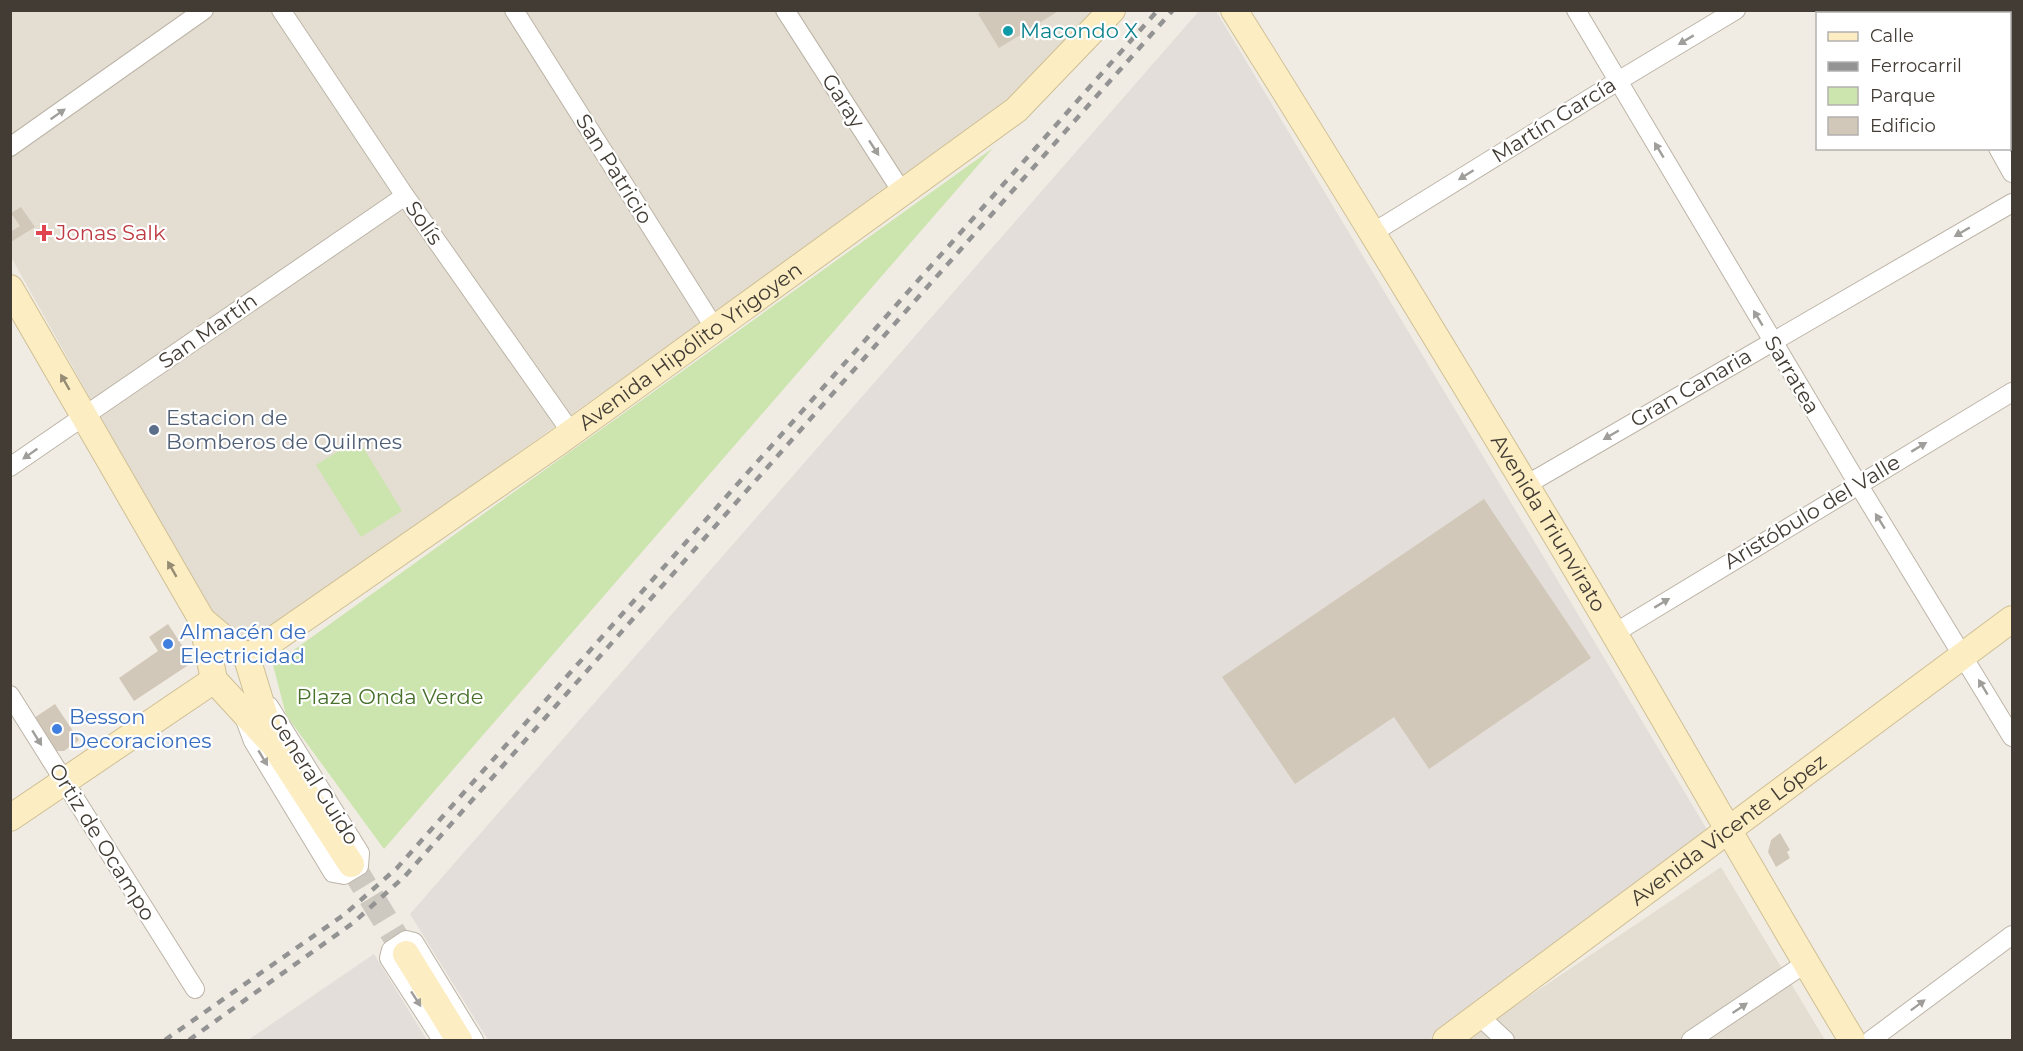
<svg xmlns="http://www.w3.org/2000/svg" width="2023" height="1051" font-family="Montserrat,sans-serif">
<rect width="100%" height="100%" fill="#f1ece3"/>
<g fill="#e4ded2">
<polygon points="10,11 1097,11 1005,105 252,643 216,623 11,257"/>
<polygon points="1721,867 1825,1040 1467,1040 1506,1012"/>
</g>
<g fill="#e3ded9">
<polygon points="1199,11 1216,11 1711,836 1429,1040 488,1040 410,914"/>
<polygon points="374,954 427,1040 248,1040"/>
</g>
<g fill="#cce4ad">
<polygon points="993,148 384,849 286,715 273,665"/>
<polygon points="358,439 402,511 361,537 316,465"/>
</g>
<g fill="#d2c8b9">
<polygon points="984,10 1060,10 999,48 978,14"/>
<polygon points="21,207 35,227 11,242 10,232 20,226 11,213"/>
<polygon points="1484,499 1591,658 1429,769 1394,717 1295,784 1222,677"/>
<polygon points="168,624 193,662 134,701 119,678 158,651 149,637"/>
<polygon points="55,704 79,740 64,751 56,751 34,718"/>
<polygon points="1780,833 1790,850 1787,852 1790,858 1776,867 1768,852 1771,840"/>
</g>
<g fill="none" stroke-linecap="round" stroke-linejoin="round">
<polyline stroke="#cec9c0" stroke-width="26" stroke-dasharray="26 13" stroke-linecap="butt" points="351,864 406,954"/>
<defs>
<g id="street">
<polyline points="281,10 405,196 571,432"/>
<polyline points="514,10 714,327"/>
<polyline points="785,10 902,192"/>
<polyline points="1576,10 1858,484 2012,737"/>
<polyline points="1918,10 1919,14"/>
<polyline points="10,147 204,10"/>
<polyline points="1998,148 2012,173"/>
<polyline points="1374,232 1618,81 1736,10"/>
<polyline points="10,467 405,196"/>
<polyline points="1526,485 2012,203"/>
<polyline points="1613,634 2012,392"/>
<polyline points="10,695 195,989"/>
<polyline points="244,717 253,741 333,873 344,875 359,866 360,853 269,706"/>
<polyline points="1479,1016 1505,1040"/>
<polyline points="442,1040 389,958 391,950 406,940 414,942 474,1040"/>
<polyline points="1691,1040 1806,963"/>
<polyline points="1871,1040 2012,935"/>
</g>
<g id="secondary">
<path id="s1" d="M1234,10C1333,167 1429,325 1525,484C1637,667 1741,856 1852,1040"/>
<polyline points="10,288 202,620 214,680 274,745 351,864"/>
<polyline points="202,620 247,658 269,730"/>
<path id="s2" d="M247,658L557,443L1016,110L1112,10"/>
<polyline points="10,818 214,680"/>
<polyline points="406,954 459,1040"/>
<path id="s3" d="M1446,1040L2012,619"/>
</g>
</defs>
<use href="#street" stroke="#bcb4a7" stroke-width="20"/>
<use href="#secondary" stroke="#cfbf95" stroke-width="28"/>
<use href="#street" stroke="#fff" stroke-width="18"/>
<use href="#secondary" stroke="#fcedc3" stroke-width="26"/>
<g stroke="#939393" stroke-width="4.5" stroke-dasharray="8 8" stroke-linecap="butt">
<polyline points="165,1040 345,914 397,868 1158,10"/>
<polyline points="189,1040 353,923 405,876 1173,10"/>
</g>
</g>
<defs><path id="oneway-solid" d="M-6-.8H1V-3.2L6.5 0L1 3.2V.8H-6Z" transform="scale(1.5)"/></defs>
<g fill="#a09e9a">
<use href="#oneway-solid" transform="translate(1686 40) rotate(149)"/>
<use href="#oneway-solid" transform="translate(58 114) rotate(-35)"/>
<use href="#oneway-solid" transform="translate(874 148) rotate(57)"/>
<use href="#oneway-solid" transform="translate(1659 150) rotate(-121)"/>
<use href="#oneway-solid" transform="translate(1466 175) rotate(148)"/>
<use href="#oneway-solid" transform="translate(1962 232) rotate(150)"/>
<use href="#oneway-solid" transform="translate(1758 318) rotate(-121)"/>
<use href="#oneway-solid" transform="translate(1611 435) rotate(150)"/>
<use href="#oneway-solid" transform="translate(1919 447) rotate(-31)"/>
<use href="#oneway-solid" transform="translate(30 454) rotate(145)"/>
<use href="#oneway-solid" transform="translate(1880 521) rotate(-122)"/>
<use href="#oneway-solid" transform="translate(1662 603) rotate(-31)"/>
<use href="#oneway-solid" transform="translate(1983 687) rotate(-121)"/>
<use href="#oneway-solid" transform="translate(37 738) rotate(58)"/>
<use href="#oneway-solid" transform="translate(263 758) rotate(59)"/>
<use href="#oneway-solid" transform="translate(416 999) rotate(57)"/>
<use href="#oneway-solid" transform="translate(1918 1005) rotate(-37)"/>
<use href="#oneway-solid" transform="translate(1740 1008) rotate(-34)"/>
</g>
<g fill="#968c74">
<use href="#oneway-solid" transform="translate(65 382) rotate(-120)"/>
<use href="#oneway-solid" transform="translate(172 569) rotate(-120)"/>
</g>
<circle fill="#0f9aa8" stroke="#fff" stroke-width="2" cx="1008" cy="31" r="6"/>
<path fill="#e0444e" stroke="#fff" stroke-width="2" d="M41 224h6v6h6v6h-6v6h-6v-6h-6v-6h6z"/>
<circle fill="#5c6f8a" stroke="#fff" stroke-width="2" cx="154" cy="430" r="6"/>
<g fill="#3f7fe0" stroke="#fff" stroke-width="2">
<circle cx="168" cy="644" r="6"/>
<circle cx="57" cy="729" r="6"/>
</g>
<g text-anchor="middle" stroke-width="4.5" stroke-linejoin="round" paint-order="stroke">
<g font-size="21" fill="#0d838f" stroke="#fff" text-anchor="start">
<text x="1020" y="38">Macondo X</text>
</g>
<g font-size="21" fill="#423c34" stroke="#fff">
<text transform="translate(843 101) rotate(57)" y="7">Garay</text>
<text transform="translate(1554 120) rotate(-32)" y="7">Martín García</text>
<text transform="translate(614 169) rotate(58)" y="7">San Patricio</text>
<text transform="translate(424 223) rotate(55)" y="7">Solís</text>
<text transform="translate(208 331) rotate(-35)" y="7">San Martín</text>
<text dy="7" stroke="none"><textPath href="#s2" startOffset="542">Avenida Hipólito Yrigoyen</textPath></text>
<text transform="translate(1792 375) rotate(59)" y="7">Sarratea</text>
<text transform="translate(1691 388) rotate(-30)" y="7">Gran Canaria</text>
<text transform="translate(1812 512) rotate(-31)" y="7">Aristóbulo del Valle</text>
<text dy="7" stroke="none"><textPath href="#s1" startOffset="602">Avenida Triunvirato</textPath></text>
<text transform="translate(314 779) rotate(58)" y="7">General Guido</text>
<text dy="7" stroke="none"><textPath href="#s3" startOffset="352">Avenida Vicente López</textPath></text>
<text transform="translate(102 842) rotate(58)" y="7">Ortiz de Ocampo</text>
</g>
<g font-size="21" fill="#be3a42" stroke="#fff" text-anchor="start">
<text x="56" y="240">Jonas Salk</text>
</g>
<g font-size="21" fill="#4e5e75" stroke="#fff" text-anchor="start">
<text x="166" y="425">Estacion de<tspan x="166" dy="24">Bomberos de Quilmes</tspan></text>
</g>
<g font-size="21" fill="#366cbe" stroke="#fff" text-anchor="start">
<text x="180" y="639">Almacén de<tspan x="180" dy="24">Electricidad</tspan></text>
<text x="69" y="724">Besson<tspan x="69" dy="24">Decoraciones</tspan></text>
</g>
<g font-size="21" fill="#47702b" stroke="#fff">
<text x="390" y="704">Plaza Onda Verde</text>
</g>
</g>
<rect width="2023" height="1051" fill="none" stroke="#423c34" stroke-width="24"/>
<rect x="1816" y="12" width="195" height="138" fill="#ffffff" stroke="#b3b1ae" stroke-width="1.5"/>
<rect x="1828" y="32" width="30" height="9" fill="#fcedc3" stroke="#b3b1ae" stroke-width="1.5"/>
<text x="1870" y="42" font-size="18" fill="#423c34">Calle</text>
<rect x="1828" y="62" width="30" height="9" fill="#939393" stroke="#b3b1ae" stroke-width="1.5"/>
<text x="1870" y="72" font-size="18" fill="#423c34">Ferrocarril</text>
<rect x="1828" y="87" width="30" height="18" fill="#cce4ad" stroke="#b3b1ae" stroke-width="1.5"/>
<text x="1870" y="102" font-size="18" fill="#423c34">Parque</text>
<rect x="1828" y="117" width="30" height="18" fill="#d2c8b9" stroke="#b3b1ae" stroke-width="1.5"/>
<text x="1870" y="132" font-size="18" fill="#423c34">Edificio</text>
</svg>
